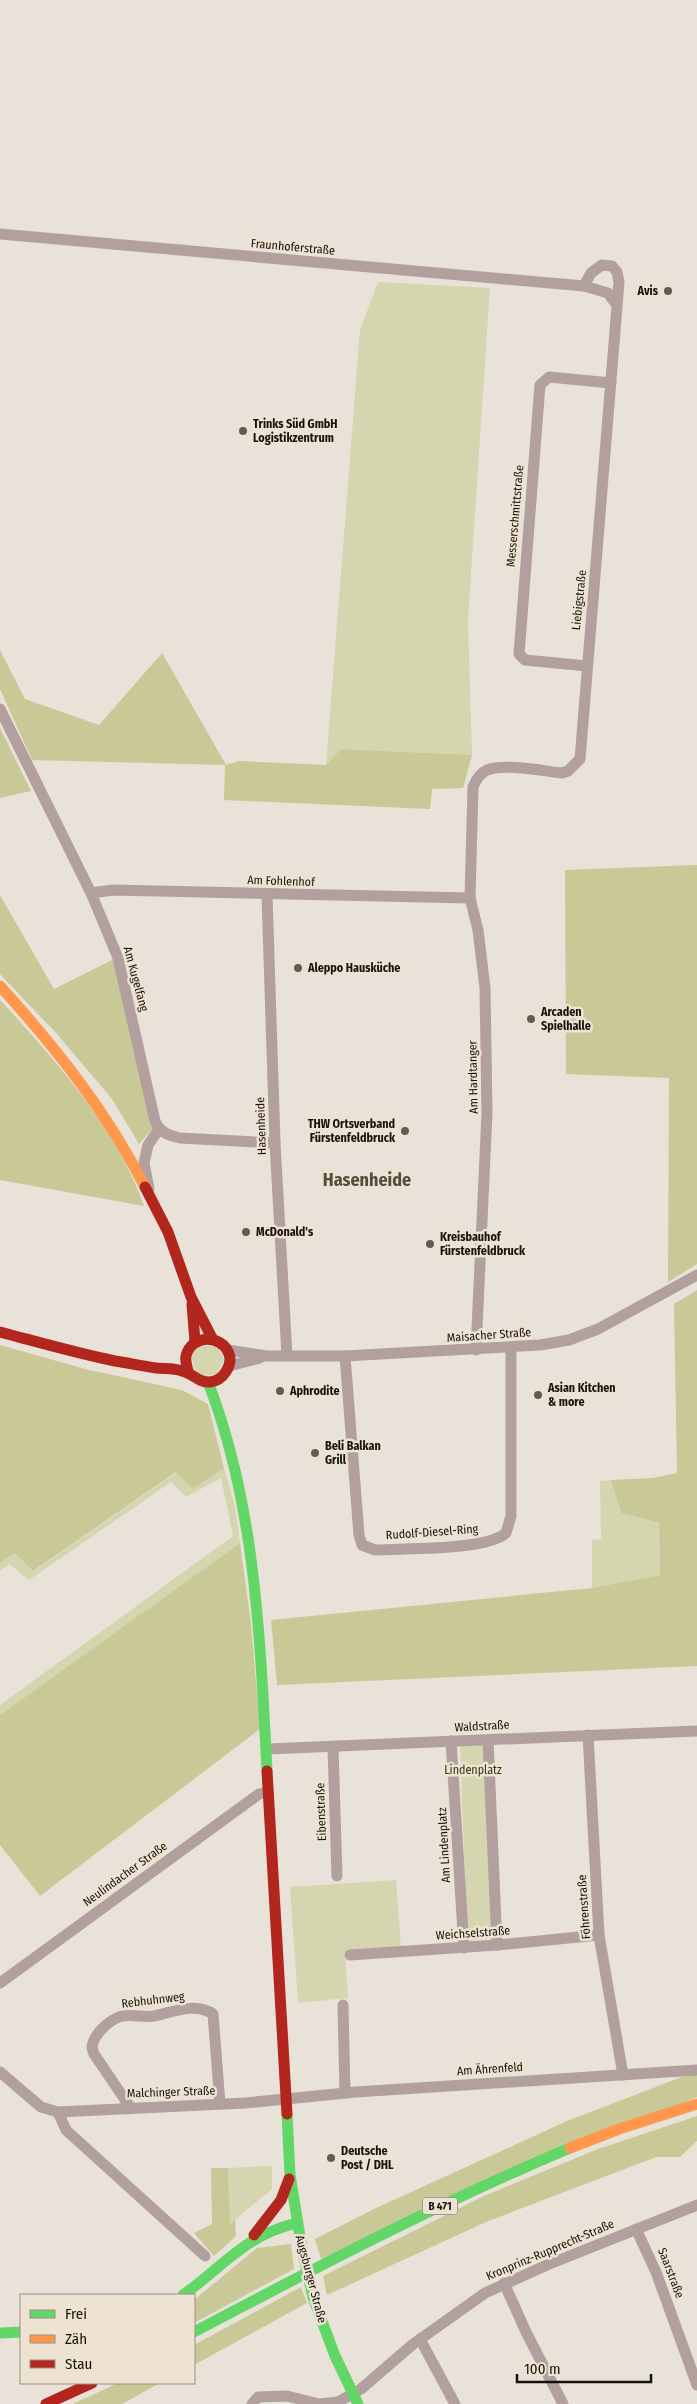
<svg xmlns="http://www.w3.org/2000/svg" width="697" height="2404" font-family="'Fira Sans Condensed',sans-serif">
<rect width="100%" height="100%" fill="#e8e2d8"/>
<g fill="#d5d6b0">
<polygon points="378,282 490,288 468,620 472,755 341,749 326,765 360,330"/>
<polygon points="197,1346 218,1346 224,1360 216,1374 205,1376 195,1371 191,1355"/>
<polygon points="224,1468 235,1506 240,1543 0,1715 0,1705 233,1536 221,1478 186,1497 171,1482 29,1580 9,1564 0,1571 0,1563 15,1553 34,1571 177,1472 193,1489"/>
<polygon points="611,1480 621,1513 659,1523 660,1575 592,1588 592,1540 601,1539 600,1481"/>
<polygon points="485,1743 492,1938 467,1941 460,1744"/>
<polygon points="396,1880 401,1948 345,1952 348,1998 298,2003 290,1887"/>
<polygon points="272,2166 272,2189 230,2224 228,2168"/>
</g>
<g fill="#c8c996">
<polygon points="0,650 25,699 99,725 162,653 226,765 239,761 326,765 341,749 472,755 463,788 432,789 430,809 224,800 225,765 32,760 0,689"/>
<polygon points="0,728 31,791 0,798"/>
<polygon points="697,865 697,1264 668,1282 669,1078 566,1074 565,870"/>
<polygon points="0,895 54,989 114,959 154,1127 139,1144 112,1099 57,1034 0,974"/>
<path d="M0,1000C53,1057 119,1132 144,1206L0,1180Z"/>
<polygon points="697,1290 697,1666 277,1685 271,1620 592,1588 660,1575 659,1523 621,1513 611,1480 653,1478 677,1473 674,1304"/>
<polygon points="0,1345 85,1369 182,1390 208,1404 224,1468 193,1489 176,1472 33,1571 15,1553 0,1563"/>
<polygon points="240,1543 251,1624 260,1729 40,1896 0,1845 0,1715"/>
<polygon points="697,2074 697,2097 321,2259 315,2239 374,2209 567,2121 687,2075"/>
<polygon points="697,2116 697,2141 680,2157 656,2157 486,2222 327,2295 323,2276 484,2196 598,2149"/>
<polygon points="211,2168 228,2168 230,2224 235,2220 236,2236 214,2256 194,2233 212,2224"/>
<polygon points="291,2244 294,2269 194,2323 194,2300 257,2248"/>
<polygon points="301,2287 307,2303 194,2365 194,2345"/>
<polygon points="118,2383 160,2383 122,2404 73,2404"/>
</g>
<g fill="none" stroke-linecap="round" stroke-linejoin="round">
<g stroke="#b2a09e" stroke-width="11">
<polyline points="0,234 584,286 608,293 616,304"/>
<polyline points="587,666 525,660 519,654 540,385 549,377 611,383"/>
<path d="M0,709L91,893L118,958L155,1121C160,1132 167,1135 180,1138L275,1143"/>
<polyline points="91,893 113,890 470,898"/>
<polyline points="267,895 275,1143 287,1356"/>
<polyline points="149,1189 144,1163 148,1145 159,1129"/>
<polyline points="228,1350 267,1356 345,1356 540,1345 569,1340 598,1329 697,1275"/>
<path d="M476,1350L487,1113L485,988L478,930L470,898L473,787C476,780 480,773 487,770C505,763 543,771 562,773L568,771L580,759L619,282L617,272L612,266L602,265L591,273L584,286"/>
<path d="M345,1356L359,1535L362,1545L375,1550C405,1548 485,1551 506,1533L511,1516V1348"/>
<polyline points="229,1366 260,1358"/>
<polyline points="588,1735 599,1935 623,2075"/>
<polyline points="488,1740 497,1945"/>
<polyline points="451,1741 464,1948"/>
<polyline points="333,1748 337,1876"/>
<polyline points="268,1749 697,1731"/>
<polyline points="350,1955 497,1945 599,1935"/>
<polyline points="0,1983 259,1794 268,1792"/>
<polyline points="343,2005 345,2093"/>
<polyline points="0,2072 41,2107 58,2112 245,2103 356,2092 697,2070"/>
<path d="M130,2107L94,2054L92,2048C93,2035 107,2022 119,2017C129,2013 143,2018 154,2016C173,2012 196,2002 213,2014L220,2104"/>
<polyline points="58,2112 66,2130 205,2256"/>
<polyline points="636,2229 656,2272 697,2385"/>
<polyline points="504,2283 526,2332 563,2404"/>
<polyline points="420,2339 455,2404"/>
<polyline points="252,2404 258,2397 287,2396 319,2404 338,2402 361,2389 412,2345 485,2293 547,2265 697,2205"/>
</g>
<g stroke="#63d668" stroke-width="11">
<path d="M208,1382C256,1506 260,1640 267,1771"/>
<polyline points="287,2114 290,2175 302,2249"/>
<path d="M183,2295C224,2266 245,2235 297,2223"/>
<polyline points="313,2297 335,2356 358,2404"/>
<path d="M194,2332C317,2267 441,2202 570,2148"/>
<polyline points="0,2333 21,2332"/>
</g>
<g stroke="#ff974d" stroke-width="11">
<path d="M0,986C56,1048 107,1112 145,1187"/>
<polyline points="570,2148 619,2129 697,2104"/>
</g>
<g stroke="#b3261e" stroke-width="11">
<polyline points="145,1187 168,1232 191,1297 212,1338"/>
<polyline points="192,1304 195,1342"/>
<path d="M0,1332C38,1342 76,1353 115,1361C128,1363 142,1366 156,1368C165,1369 174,1368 182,1371C192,1373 199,1383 210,1382C223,1381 233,1365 229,1354C222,1334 191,1334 186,1356C185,1360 187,1367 188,1371"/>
<polyline points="267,1771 287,2114"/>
<polyline points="254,2235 281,2200 289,2179"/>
<polyline points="46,2404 92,2383"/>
</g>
<polyline stroke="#63d668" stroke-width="11" points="302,2249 313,2297"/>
</g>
<g fill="#605b54" stroke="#eee3d2" stroke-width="2">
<circle cx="668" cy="291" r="5"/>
<circle cx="243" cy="431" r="5"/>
<circle cx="298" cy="968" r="5"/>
<circle cx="531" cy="1019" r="5"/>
<circle cx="405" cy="1131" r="5"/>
<circle cx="246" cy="1232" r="5"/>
<circle cx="430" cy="1244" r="5"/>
<circle cx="280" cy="1391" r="5"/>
<circle cx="538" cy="1395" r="5"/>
<circle cx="315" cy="1453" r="5"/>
<circle cx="331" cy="2158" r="5"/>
</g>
<g text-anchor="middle" stroke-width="5" stroke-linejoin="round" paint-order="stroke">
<rect fill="#eee3d2" stroke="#575148" stroke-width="1" x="422.5" y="2197.5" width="35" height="17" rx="4"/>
<g font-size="11" font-weight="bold" fill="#16130d">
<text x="440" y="2210">B 471</text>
</g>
<g font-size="12" fill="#16130d" stroke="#eee3d2">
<text transform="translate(293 247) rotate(5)" y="4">Fraunhoferstraße</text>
<text transform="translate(515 516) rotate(-85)" y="4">Messerschmittstraße</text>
<text transform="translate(579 600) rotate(-84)" y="4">Liebigstraße</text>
<text transform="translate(281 881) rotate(2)" y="4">Am Fohlenhof</text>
<text transform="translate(136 979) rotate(75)" y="4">Am Kugelfang</text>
<text transform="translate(473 1077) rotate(-91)" y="4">Am Hardtanger</text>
<text transform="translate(261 1126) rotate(-92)" y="4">Hasenheide</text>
<text transform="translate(489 1335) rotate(-4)" y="4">Maisacher Straße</text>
<text transform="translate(432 1532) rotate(-4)" y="4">Rudolf-Diesel-Ring</text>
<text transform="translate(482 1726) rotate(-3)" y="4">Waldstraße</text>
<text transform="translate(321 1812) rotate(-92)" y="4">Eibenstraße</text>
<text transform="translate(444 1845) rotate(-93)" y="4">Am Lindenplatz</text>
<text transform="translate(125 1874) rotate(-36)" y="4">Neulindacher Straße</text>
<text transform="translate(584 1907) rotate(-94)" y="4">Föhrenstraße</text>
<text transform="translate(473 1933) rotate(-4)" y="4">Weichselstraße</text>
<text transform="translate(153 2000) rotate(-7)" y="4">Rebhuhnweg</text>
<text transform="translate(490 2069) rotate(-4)" y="4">Am Ährenfeld</text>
<text transform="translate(171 2092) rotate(-2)" y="4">Malchinger Straße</text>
<text transform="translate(550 2250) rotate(-23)" y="4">Kronprinz-Rupprecht-Straße</text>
<text transform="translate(671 2273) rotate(69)" y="4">Saarstraße</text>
<text transform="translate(311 2279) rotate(75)" y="4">Augsburger Straße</text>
</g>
<g font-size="12" font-weight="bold" fill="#16130d" stroke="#eee3d2" text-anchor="start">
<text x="658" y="295" text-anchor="end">Avis</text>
<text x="253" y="428">Trinks Süd GmbH<tspan x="253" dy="14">Logistikzentrum</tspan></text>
<text x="308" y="972">Aleppo Hausküche</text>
<text x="541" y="1016">Arcaden<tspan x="541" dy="14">Spielhalle</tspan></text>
<text x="395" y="1128" text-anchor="end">THW Ortsverband<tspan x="395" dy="14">Fürstenfeldbruck</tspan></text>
<text x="256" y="1236">McDonald's</text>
<text x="440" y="1241">Kreisbauhof<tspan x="440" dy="14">Fürstenfeldbruck</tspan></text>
<text x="548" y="1392">Asian Kitchen<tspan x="548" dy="14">&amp; more</tspan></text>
<text x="290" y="1395">Aphrodite</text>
<text x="325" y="1450">Beli Balkan<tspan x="325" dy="14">Grill</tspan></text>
<text x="341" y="2155">Deutsche<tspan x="341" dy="14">Post / DHL</tspan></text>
</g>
<g font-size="12" fill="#353813" stroke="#eee3d2">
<text x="473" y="1774">Lindenplatz</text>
</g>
<g font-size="18" font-weight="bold" fill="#564d3e" stroke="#eee3d2">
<text x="367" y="1186">Hasenheide</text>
</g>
</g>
<rect x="20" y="2294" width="175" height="90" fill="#eee3d2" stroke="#989083"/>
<rect x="30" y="2310" width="25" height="8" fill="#63d668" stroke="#989083"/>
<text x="65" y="2319" font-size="15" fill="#16130d">Frei</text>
<rect x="30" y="2335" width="25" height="8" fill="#ff974d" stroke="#989083"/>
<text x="65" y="2344" font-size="15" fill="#16130d">Zäh</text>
<rect x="30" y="2360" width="25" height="8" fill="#b3261e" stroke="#989083"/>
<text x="65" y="2369" font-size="15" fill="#16130d">Stau</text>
<path d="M517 2374v8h134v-8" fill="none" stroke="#16130d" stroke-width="2.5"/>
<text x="524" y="2374" font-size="15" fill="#16130d" stroke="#eee3d2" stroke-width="4" paint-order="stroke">100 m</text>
</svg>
